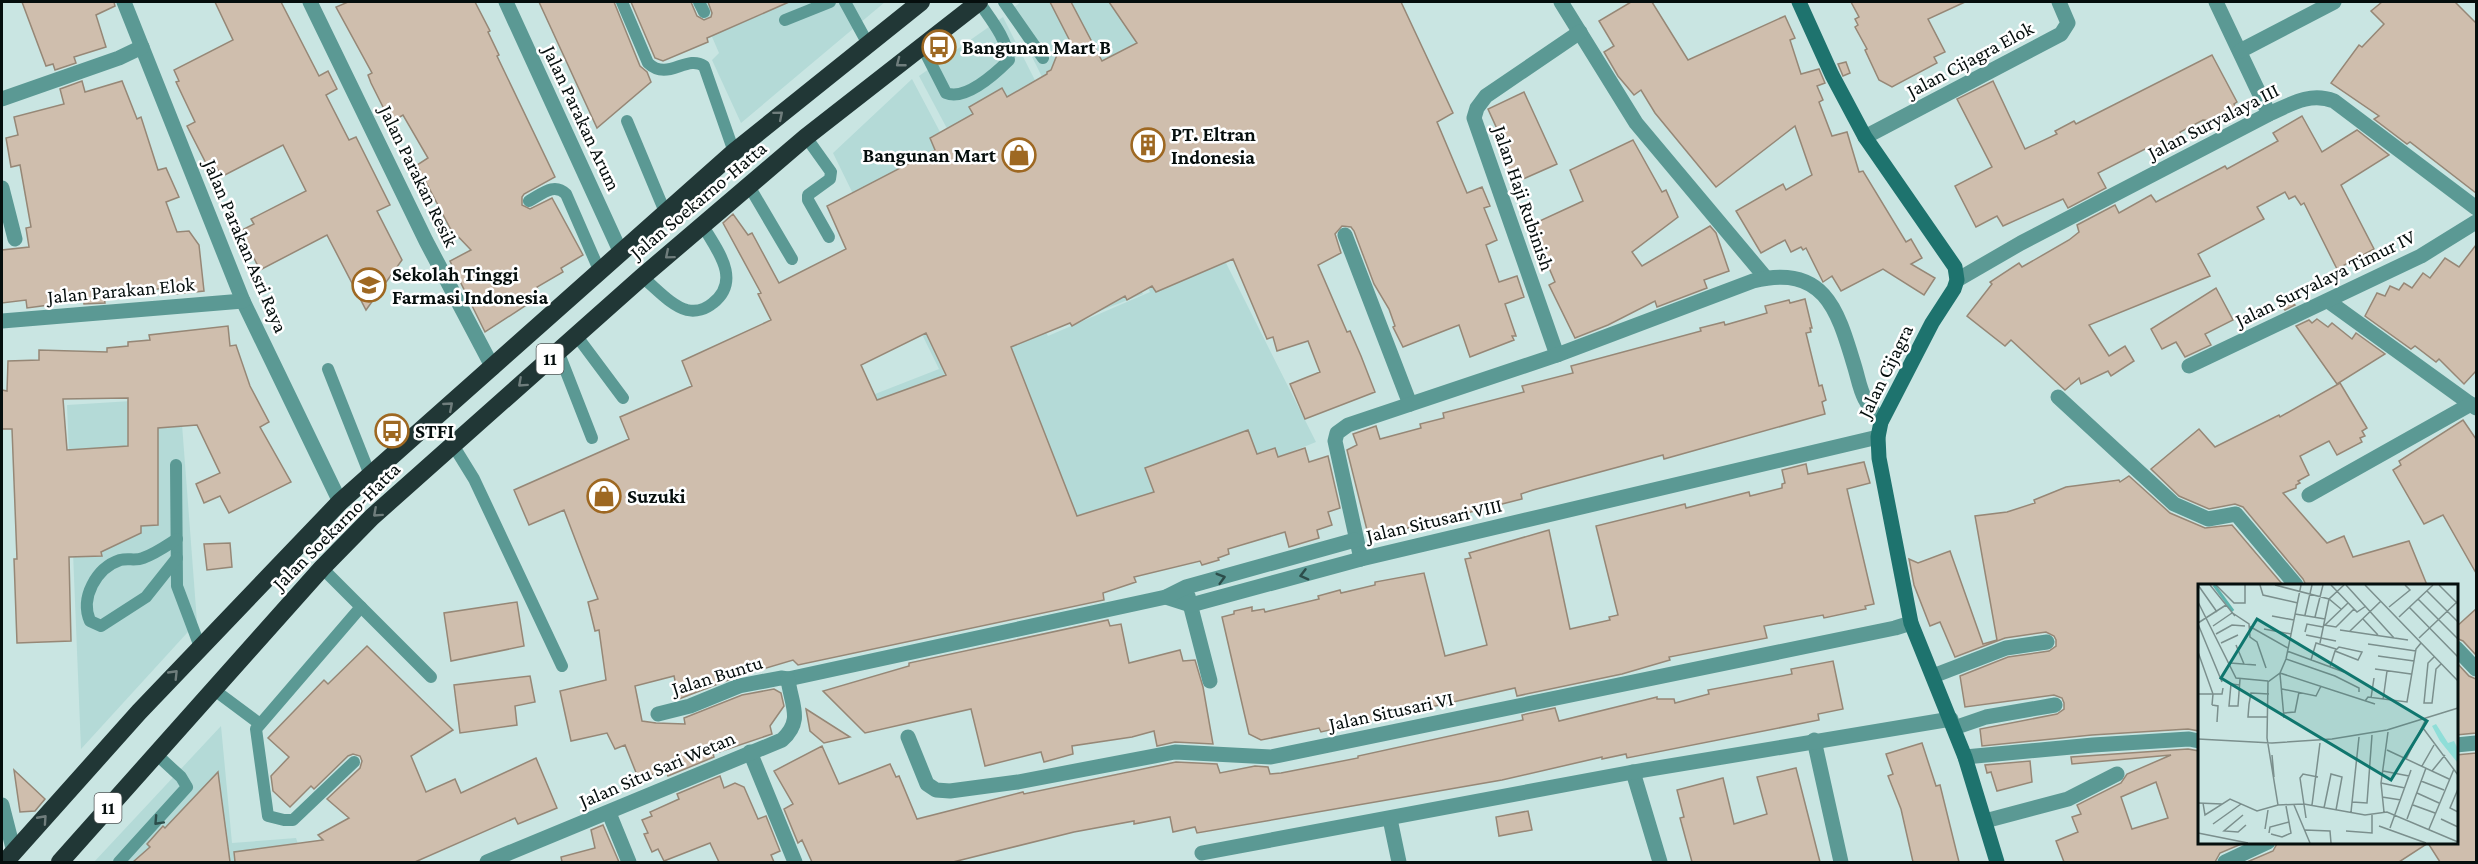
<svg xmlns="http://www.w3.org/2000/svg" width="2478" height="864" font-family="'Crimson Pro',serif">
<rect width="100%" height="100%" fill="#c9e5e2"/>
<g fill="#b4dad7">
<polygon points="697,2 885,2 741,123 712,60 719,53"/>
<polygon points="1021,2 1125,2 1224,259 1316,442 907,606 806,421 939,369 833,153 912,79 1048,336 1150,292 1009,11"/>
<polygon points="1003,17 1143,294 1054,329 919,76"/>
<polygon points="180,398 197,622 81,749 67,405"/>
<polygon points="221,726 232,843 296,838 304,862 94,862"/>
</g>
<g fill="#cfbead" stroke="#968776" stroke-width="1.5" fill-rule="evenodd">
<polygon points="22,2 114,2 115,6 96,15 106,47 74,57 76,63 55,70 53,64 46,66"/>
<polygon points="215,2 281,2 319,76 328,71 337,89 326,95 349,140 356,137 390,205 377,211 402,260 366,310 327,235 260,270 240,231 254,224 251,219 306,191 283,145 221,177 217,168 210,171 187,126 195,122 176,82 179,81 174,70 233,40"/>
<polygon points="348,2 475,2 490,31 488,32 499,55 497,56 555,177 524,194 522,197 522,205 530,209 552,198 583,255 561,268 563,272 537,287 538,290 525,298 528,304 485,332 450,261 471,250 450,228 417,165 428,158 403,115 393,121 390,116 388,117 371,83 368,75 372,73 336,7"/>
<polygon points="539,2 614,2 640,66 647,72 651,82 597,128"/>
<polygon points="631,2 691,2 697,16 704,20 711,17 712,13 708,2 789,2 707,38 708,42 663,61 655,58"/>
<path d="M1050,2H1071L1102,61L1137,43L1109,2H1401L1453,113L1437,122L1467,193L1482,187L1490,206L1484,208L1497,240L1486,245L1499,282L1517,276L1524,297L1505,304L1516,336H1512L1514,340L1470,357L1459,325L1403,347L1393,327L1395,326L1389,309L1374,284L1354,231L1351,227L1342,226L1335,234L1341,253L1318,265L1347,332L1350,331L1361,356L1375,392L1305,419L1290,384L1320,372L1308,341L1277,351L1273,337L1267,339L1233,259L1156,292L1152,286L1127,300L1125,296L1072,326L1070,323L1011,347L1077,516L1154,492L1145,468L1248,430L1257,454L1275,448L1278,457L1305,448L1309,462L1328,456L1340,508L1328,512L1332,525L1317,530L1319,538L1289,547L1285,532L1228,549L1229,554L1218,558L1219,560L1202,565L1200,561L1134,577L1136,582L1103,593L1104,600L798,665L793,660L736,677L679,699L674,676L635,686L642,721L656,723L685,724L684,718L742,695L774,689L781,693L784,706L770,726L772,734L713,754L714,757L668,776L665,769L639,780L625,745L615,749L607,733L571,741L560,691L606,680L599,630L595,631L588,602L598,599L564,510L529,525L514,490L629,439L620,417L692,386L682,361L771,320L758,294L761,293L723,223L733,214L748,235L752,233L779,283L846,249L827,206L935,150L930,138L973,114L969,107L1002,88L1007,97L1047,74V72L1051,70L1057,55L1072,45ZM926,333L946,375L877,400L861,365Z"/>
<polygon points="1631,2 1652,2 1688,60 1785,16 1795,38 1790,40 1801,74 1819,69 1825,83 1817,86 1823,100 1819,102 1832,136 1847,132 1859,172 1863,171 1906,242 1911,239 1922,258 1911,264 1935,278 1924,295 1883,269 1841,291 1832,276 1823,282 1806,248 1803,250 1801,247 1791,252 1785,240 1761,253 1736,211 1783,184 1786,190 1812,175 1795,126 1716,187 1655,113 1641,90 1634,95 1618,76 1604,52 1614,46 1599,21"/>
<polygon points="1851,2 1965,2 1928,19 1945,52 1934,57 1937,63 1892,87 1879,80 1865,50 1867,49 1855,27 1858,25 1855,19 1859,17"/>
<polygon points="2382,2 2455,2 2476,23 2476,193 2410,142 2407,144 2374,119 2379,116 2331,83 2359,45 2362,47 2384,24 2371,11"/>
<polygon points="2212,55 2237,102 2234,104 2237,110 2215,121 2203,120 2180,132 2181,135 2149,152 2147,148 2098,173 2106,188 2068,208 2063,199 2003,226 1997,216 1976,227 1955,186 1992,167 1957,99 1993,81 2025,149 2057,134 2055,131 2074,121 2076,124"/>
<polygon points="1846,62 1850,73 1843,76 1838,64"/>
<polygon points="82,81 85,92 122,81 137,119 141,117 158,170 166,168 179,197 166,202 177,232 189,231 199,245 204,291 176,294 175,287 104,295 105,303 84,304 83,294 48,298 49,305 27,308 26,300 2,303 2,250 29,247 26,228 31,227 20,165 11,167 6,138 18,135 14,117 64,104 60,89"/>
<polygon points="1524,92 1557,164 1514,183 1506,165 1512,162 1488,109"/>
<polygon points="2302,116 2322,152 2357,130 2389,155 2341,185 2374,249 2337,269 2304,203 2301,205 2295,196 2289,199 2285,192 2257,207 2264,219 2198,254 2210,276 2089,325 2109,356 2125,346 2134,361 2111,376 2108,371 2081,384 2079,378 2065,390 2011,340 2005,346 1967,316 1992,284 1990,282 2019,263 2022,267 2069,240 2079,232 2077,225 2115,205 2119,213 2151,195 2156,202 2225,166 2227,169 2278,141 2273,133"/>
<polygon points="1633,140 1662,192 1666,190 1678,217 1632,252 1642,266 1710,226 1716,233 1729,271 1704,280 1707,288 1657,307 1655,301 1608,325 1575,338 1549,285 1555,282 1543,254 1538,254 1539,236 1533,224 1583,201 1570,170"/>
<polygon points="2476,245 2476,371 2464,384 2439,359 2436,362 2415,346 2411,349 2365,316 2377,293 2385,296 2390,286 2399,290 2404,283 2412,288 2423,273 2430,278 2445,258 2459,267"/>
<polygon points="2216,288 2233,320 2205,334 2211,345 2185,357 2176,342 2162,349 2151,329"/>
<polygon points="2288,298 2295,305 2285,310 2280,304"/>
<polygon points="1805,299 1812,328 1810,328 1811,332 1806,333 1819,386 1822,385 1826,400 1822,402 1825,414 1664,459 1663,455 1533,490 1521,494 1522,499 1506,503 1404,529 1403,525 1368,534 1347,450 1357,445 1353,434 1376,426 1380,439 1421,428 1420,424 1444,418 1443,413 1524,392 1522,386 1573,373 1571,366 1701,331 1700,328 1724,322 1725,325 1767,313 1765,306 1789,300 1790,303"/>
<polygon points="2317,319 2328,327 2332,323 2352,339 2356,333 2385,354 2337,384 2296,326 2309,320 2312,323"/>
<path d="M228,326L230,346L236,345L250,386L269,422L260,427L291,482L229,513L220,496L204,503L196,484L220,473L197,425L158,428V525L141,526V533L101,552L102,556L69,557L71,641L17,643L14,559H17L12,429H2V390L7,391L8,361L39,360V350L107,352V348L128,346V342L150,340L149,335ZM128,398V446L67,450L63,399Z"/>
<polygon points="2340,383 2367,428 2362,431 2365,436 2360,438 2362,442 2337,455 2329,441 2300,456 2309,475 2298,481 2300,483 2296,485 2296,488 2283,493 2327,543 2344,536 2353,557 2409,541 2427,585 2306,585 2303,579 2243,507 2235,504 2209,509 2179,496 2151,469 2199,429 2215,447 2279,415 2280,417"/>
<polygon points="2463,420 2476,439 2476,573 2443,515 2424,524 2393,470 2401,465 2399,461"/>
<polygon points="1864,462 1870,483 1847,489 1874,604 1865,606 1866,609 1824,618 1823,615 1764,626 1767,638 1669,657 1670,660 1622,674 1517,696 1515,688 1321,732 1319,728 1261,740 1249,734 1222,617 1234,614 1234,611 1252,607 1252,611 1264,609 1265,612 1319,599 1318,596 1340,590 1341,593 1375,585 1375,582 1424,573 1445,656 1487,645 1465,559 1471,558 1469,553 1549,530 1570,629 1610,620 1609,617 1618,615 1596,526 1685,504 1686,508 1749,492 1750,496 1782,488 1782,484 1785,483 1782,470 1806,464 1808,474"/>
<polygon points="2129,476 2170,513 2205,528 2232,525 2283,585 2199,585 2199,731 2188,729 2092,735 1982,746 1980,729 2057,714 2064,709 2064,703 2062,698 2054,695 1965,707 1960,676 2008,657 2049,651 2056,646 2056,640 2054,636 2046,632 2005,638 1955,657 1940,622 1930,626 1914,585 1909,559 1918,563 1950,551 1983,644 1997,640 1975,516 2007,512 2035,503 2034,500 2066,487 2119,480 2120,482"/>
<polygon points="230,543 232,567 207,570 204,544"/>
<polygon points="517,602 524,646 451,661 444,613"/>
<polygon points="2476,609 2476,655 2463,641 2456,638 2456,627"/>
<polygon points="1108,620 1110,626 1121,624 1129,663 1180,650 1183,661 1195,660 1203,687 1213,744 1175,742 1157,746 1154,731 1132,737 1072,746 1073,754 1044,762 1041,752 985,766 971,709 865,733 823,691 909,666 909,663"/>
<polygon points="367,646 453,730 411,756 426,792 455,779 461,793 536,758 557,808 518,824 515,818 415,862 235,862 234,852 323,840 318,835 349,818 327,799 360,768 362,761 360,756 353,754 348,756 314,789 311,786 290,807 273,791 271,776 289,757 268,738 324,680 328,684"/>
<polygon points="1833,661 1843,709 1818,714 1819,720 1627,758 1626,754 1602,759 1602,757 1502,780 1197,833 1195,827 1173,832 1170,817 1134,824 1134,821 1074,832 953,862 812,862 802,840 798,843 784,809 793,804 774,771 822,746 839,784 890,764 896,777 899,776 917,819 1023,792 1024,794 1176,762 1217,764 1220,773 1255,766 1268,767 1270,774 1281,773 1358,758 1358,756 1523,720 1522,715 1555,708 1559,721 1657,697 1657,699 1674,699 1675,703 1709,694 1708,690 1792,674 1791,669"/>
<polygon points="2456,662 2469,676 2476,679 2476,733 2456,735"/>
<polygon points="530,676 535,702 515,706 517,725 460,733 454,685"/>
<polygon points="806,709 850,737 824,743 810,731"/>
<polygon points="1922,743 1936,786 1940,785 1959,862 1913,862 1901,809 1888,776 1893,774 1886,754"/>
<path d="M2188,749L2199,751V842H2246L2220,853L2215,862H2064L2056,841L2078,832L2072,817L2081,814L2077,805L2121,783L2127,774L2171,755L2072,764L2071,757ZM2156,782L2168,818L2132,829L2121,797Z"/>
<polygon points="2476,753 2476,862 2440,862 2428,843 2399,862 2247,862 2273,851 2278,842 2456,842 2456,755"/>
<polygon points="2030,761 2032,782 1997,791 1991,772 1987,773 1985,765"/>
<polygon points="1796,768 1820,862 1692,862 1680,818 1684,817 1677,790 1723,778 1734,824 1767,814 1757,777"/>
<polygon points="14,770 45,799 35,811 20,812"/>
<polygon points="218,772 230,862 133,862 150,847 147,844 163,826 165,828"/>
<polygon points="720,776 724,788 735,783 744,787 758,819 766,816 780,851 771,855 774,862 719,862 710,843 664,861 658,849 652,852 644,834 648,833 642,820 652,816 650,812 679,799 677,794"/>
<polygon points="1528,811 1532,830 1499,836 1496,817"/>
<polygon points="603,825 619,862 562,862 561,857 595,848 591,830"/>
</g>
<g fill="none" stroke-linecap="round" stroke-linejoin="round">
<g stroke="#5b9994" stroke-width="12">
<path d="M622,2L648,63C668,82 686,54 704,66L734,152"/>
<polyline points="699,2 704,12"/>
<polyline points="845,2 868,44"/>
<polyline points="1004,2 1043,58"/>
<polyline points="785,20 830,2"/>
<path d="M922,46L946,93C965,101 995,74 1009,60C1006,37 991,20 979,2"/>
<polyline points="627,121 665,212"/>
<polyline points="806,137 831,172 830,179 808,195 808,200 829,237"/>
<polyline points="749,186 792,259"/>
<path d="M529,201C542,194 554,182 566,194L600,272"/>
<path d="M642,277C655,287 671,306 687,310C696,312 706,309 713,303C742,280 717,250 703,226"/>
<polyline points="576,335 623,398"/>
<polyline points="558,351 592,438"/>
<polyline points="328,369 370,475"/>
<polyline points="453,445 474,479 562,666"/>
<polyline points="176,465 177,586 200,647"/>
<path d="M177,539C166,546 155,554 143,558C136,561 128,558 120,560C96,568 80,598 90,621L101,626L146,597L177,558"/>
<polyline points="322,568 431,677"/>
<polyline points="213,689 260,724"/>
<polyline points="354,762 293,820 284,820 268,816 256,729 361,607"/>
<polyline points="119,862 187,787 181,777 156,754"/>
</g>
<g stroke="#5b9994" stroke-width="15">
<polyline points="124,2 243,301 340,502"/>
<polyline points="310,2 426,241 493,368"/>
<polyline points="506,2 621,253"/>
<polyline points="1561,2 1636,123 1766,278"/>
<polyline points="2216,2 2269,114"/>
<polyline points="2240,51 2334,2"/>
<polyline points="2,99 119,58 142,47"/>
<polyline points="1865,137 2061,34 2068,23 2059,2"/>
<polyline points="2,188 15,239"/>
<polyline points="1345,235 1410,404"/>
<path d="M1957,280L2021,243L2269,114C2291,104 2310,92 2334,101L2476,208"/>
<polyline points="2328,301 2476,408"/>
<polyline points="2,321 243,301"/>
<polyline points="1557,355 1474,118 1477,108 1486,96 1580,32"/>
<polyline points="2189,366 2421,256 2476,222"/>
<polyline points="2058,397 2174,504 2208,519 2236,514 2296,585"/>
<polyline points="2309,495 2471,404"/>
<path d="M1361,559L1335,441L1337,433L1348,425L1557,355L1753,281C1826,263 1838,312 1855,368C1858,378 1860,390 1865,399C1869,407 1875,415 1881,422"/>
<polyline points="1188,596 1210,681"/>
<polyline points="1166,597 1191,605 1361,559 1878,437"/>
<polyline points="2456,648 2476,669"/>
<polyline points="1933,676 2006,648 2047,642"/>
<polyline points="658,714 690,706 739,686 781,678 788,679 1166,597 1186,587 1355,540"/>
<polyline points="1954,728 1986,717 2055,705"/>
<polyline points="908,737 927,784 936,790 950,791 1018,782 1175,752 1271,757 1895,628 1911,623"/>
<polyline points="1814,740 1841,862"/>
<polyline points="2456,745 2476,743"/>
<polyline points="750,752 795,862"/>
<polyline points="1965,757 2093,745 2189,739 2199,741"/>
<polyline points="1633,772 1660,862"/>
<polyline points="2,805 14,852"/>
<polyline points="609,813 629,862"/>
<polyline points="1390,819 1399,862"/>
<polyline points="1985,821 2068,799 2117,774"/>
<polyline points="1202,853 1633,772 1951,719"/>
<path d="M487,862L782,740C804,720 791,705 788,679"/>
<polyline points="2225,862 2268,842"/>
</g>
<polyline stroke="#1e736e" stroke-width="15" points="1799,2 1832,75 1865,137 1955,267 1957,280 1954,289 1932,323 1881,422 1878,437 1879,458 1911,623 1965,757 1997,862"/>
<g stroke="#213736" stroke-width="18">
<polyline points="5,862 139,712 340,502 734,152 921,2"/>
<polyline points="60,862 322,568 372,517 642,277 806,137 979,2"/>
</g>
</g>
<defs><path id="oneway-chevron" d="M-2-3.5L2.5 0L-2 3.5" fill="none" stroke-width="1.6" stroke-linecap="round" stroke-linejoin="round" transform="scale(1.5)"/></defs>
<g stroke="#6f7d7c">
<use href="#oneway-chevron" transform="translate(900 63) rotate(142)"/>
<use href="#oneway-chevron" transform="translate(779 115) rotate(-40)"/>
<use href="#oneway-chevron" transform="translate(669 255) rotate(140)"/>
<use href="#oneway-chevron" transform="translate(522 383) rotate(138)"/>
<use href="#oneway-chevron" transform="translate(449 406) rotate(-41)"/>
<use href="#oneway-chevron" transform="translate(377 513) rotate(138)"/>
<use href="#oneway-chevron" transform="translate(174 674) rotate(-46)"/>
<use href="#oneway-chevron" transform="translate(43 819) rotate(-48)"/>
</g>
<g stroke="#2c4d4a">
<use href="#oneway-chevron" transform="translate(1304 575) rotate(165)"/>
<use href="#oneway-chevron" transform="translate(1221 578) rotate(-16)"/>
<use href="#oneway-chevron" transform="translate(158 821) rotate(133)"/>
</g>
<defs>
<symbol id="bus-ring" viewBox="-11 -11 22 22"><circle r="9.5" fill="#fff" stroke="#9e6822" stroke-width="1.5"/><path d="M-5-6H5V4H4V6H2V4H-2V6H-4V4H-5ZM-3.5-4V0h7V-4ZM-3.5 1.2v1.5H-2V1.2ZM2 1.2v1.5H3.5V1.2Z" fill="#9e6822"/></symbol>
<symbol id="building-ring" viewBox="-11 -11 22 22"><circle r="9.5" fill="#fff" stroke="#9e6822" stroke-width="1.5"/><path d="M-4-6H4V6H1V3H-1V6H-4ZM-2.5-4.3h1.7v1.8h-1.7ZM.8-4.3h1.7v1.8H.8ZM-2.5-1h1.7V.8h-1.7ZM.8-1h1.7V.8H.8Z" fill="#9e6822"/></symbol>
<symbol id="shop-ring" viewBox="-11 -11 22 22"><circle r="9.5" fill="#fff" stroke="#9e6822" stroke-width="1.5"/><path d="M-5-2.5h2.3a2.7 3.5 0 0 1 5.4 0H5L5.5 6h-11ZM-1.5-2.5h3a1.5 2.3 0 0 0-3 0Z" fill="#9e6822"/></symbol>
<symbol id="university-ring" viewBox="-11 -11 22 22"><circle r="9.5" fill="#fff" stroke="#9e6822" stroke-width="1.5"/><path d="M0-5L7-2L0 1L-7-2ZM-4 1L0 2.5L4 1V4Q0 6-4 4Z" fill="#9e6822"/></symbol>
</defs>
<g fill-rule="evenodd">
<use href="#bus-ring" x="920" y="28" width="38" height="38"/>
<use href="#building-ring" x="1129" y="126" width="38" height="38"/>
<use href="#shop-ring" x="1000" y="136" width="38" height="38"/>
<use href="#university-ring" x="350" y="266" width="38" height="38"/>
<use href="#bus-ring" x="373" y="412" width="38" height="38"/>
<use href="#shop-ring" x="585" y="477" width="38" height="38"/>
</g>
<g text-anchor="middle" stroke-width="5" stroke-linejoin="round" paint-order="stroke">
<g fill="#fff" stroke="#505656" stroke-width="1.5">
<rect x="536.5" y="344" width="27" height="30" rx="4.5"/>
<rect x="94.5" y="793" width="27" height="30" rx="4.5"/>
</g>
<g font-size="18" font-weight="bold" fill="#050e0d">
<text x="550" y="365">11</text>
<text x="108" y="814">11</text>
</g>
<g font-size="20" font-weight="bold" fill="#050e0d" stroke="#fff" text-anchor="start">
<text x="962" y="54">Bangunan Mart B</text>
<text x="1171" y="141">PT. Eltran<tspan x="1171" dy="23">Indonesia</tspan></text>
<text x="996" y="162" text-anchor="end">Bangunan Mart</text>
<text x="392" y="281">Sekolah Tinggi<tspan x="392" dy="23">Farmasi Indonesia</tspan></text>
<text x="415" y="438">STFI</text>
<text x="627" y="503">Suzuki</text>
</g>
<g font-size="20" fill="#050e0d" stroke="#fff">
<text transform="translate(1970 59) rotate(-28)" y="7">Jalan Cijagra Elok</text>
<text transform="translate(582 118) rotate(65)" y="7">Jalan Parakan Arum</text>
<text transform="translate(2213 121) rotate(-27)" y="7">Jalan Suryalaya III</text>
<text transform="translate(419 176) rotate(64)" y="7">Jalan Parakan Resik</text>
<text transform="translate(1524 198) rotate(71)" y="7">Jalan Haji Rubinish</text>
<text transform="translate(698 200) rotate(-40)" y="7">Jalan Soekarno-Hatta</text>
<text transform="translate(246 246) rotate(67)" y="7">Jalan Parakan Asri Raya</text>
<text transform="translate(2325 278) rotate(-26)" y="7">Jalan Suryalaya Timur IV</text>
<text transform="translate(121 290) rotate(-5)" y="7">Jalan Parakan Elok</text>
<text transform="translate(1885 371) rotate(-64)" y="7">Jalan Cijagra</text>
<text transform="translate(1434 520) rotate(-13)" y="7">Jalan Situsari VIII</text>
<text transform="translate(336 526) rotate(-45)" y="7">Jalan Soekarno-Hatta</text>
<text transform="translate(717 675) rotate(-17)" y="7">Jalan Buntu</text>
<text transform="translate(1391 711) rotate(-12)" y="7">Jalan Situsari VI</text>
<text transform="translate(657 769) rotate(-23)" y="7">Jalan Situ Sari Wetan</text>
</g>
</g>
<g transform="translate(2198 584)">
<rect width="260" height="260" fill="#c9e5e2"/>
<path d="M238,140L250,159L256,157L259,163V178L242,157L234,142Z" fill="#8fded8"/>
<path fill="none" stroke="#5eb3ad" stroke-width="3" d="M16,1L35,27"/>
<path fill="none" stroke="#7b8f8d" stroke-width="1.5" d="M0,1L19,28M12,1L37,32M18,1L36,19H47V1M62,1L65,11L100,19M77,1L131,15L143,25M103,1L88,75L82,89L70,98L69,154L80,221L106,220L167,231L189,228L260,258M133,1L159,28L168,22M148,1L196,54M167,1L260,97M241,1L260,20M229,7L260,38M220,15L260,55M0,18L38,94L70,97M191,23L212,6L207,1M211,23L260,73M33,28L51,40L52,53L59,58L68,84M97,30L127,35M107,31L114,1M74,32L96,36M117,33L125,1M201,33L235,1M165,35L180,51M0,39L28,21M0,40L24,98M126,41L138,43L156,25M127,41L150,19M15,42L34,29M51,42L90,64M66,45L93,50M142,46L210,56M152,47L183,17M107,48L109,40L125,43M18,50L34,41L47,42M108,51L138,57M221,54L260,17M23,59L40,51M122,59L131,15L146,1M170,60L218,67M38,61L46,80M89,67L146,88M0,68L15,110L14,121M180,72L216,77M236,73L230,79L226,119H234L238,85L243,80M88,75L137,92L161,104V108M113,76L118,59L138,65M32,79L58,81M132,83L137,67L141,63L164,68L160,76L137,67M177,85L213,90M82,89L177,120M82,90L86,134M42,101L33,100L31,122H40L42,95M84,105L118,112L123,102M0,110H24L25,104M173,114L176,94M185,116L189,87M167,117L170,113L209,118L218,65L223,59M14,121L20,122L19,138M86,129L97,128L101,108M69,133H50L51,120L53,109L71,110M225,144L260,191M0,155L74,159L134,155L189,146L260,124M189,166L251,195M74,171L76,193M208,175L227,137M224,182L236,161M185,187L211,192M234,187L247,171M223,197L246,206M183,199L207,204M260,205L252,224L260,228M219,209L241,219M184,213L203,216M154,218L169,219L174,151M0,219L24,220M5,219L7,231L32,215L59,227L80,221M96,221L112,259M114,221L122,159M215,221L237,229M126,224L133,190L144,193L138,226M153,228L161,153M186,228L183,199L190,148M45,231L26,247L40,248L48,241M108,234L102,194L105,190L120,193M209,235L228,184M243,235L260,243M15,240L43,220M181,242L228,259M192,244L213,186M67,245L70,226M231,245L256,185M107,246L132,247L133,259M148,247L174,249V230M0,249L50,259M71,249L72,243L91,238M73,250L84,253L93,249L88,222"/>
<path fill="#0f766e" fill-opacity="0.15" stroke="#0f766e" stroke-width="3" d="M59,35L229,137L193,196L23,94Z"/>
<rect width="260" height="260" fill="none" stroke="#050e0d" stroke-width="3"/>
</g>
<rect width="2478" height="864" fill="none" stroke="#050e0d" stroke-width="6"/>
</svg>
